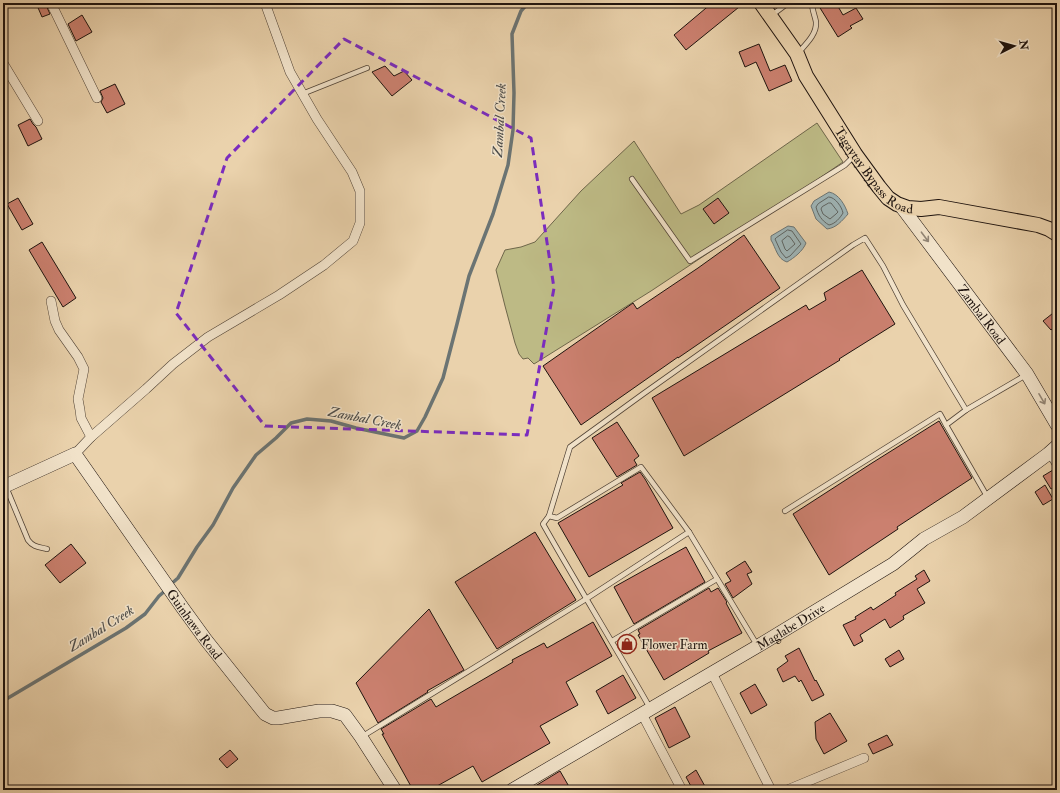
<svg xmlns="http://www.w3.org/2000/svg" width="1060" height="793" font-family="'IM FELL Double Pica',serif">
<rect width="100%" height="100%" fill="#ead2ac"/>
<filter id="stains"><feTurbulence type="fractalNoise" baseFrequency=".005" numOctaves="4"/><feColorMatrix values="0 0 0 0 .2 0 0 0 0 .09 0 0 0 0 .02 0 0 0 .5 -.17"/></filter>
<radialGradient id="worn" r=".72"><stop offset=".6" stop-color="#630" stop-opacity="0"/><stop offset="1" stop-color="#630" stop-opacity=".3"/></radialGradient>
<polygon fill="#bdba85" stroke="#6e664a" points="817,123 843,162 779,206 651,291 534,364 528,358 523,359 519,354 515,343 505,306 496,270 505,250 521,247 535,242 581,191 634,141 681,214 699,205"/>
<g fill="#9eb4b6" stroke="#6b7473">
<path d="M829,192C839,194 845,205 848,214C842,221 836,228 827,229L816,219L811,206L814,201Z"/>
<path d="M788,226L794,227L806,243C803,251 794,258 787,262C777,259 776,248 771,240V236Z"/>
</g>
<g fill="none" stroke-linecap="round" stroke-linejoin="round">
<g stroke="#5e6462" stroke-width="1">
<path d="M829,197C835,197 842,207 843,213C840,218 835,224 829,225C822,221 818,215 816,207L818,204Z"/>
<polygon points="829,203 831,203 838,212 836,214 830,219 823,214 821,209 822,207"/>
<polygon points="788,230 792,231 801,244 790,256 786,258 781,252 775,239 776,238"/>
<polygon points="788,236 790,237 795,244 787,251 785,249 782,241"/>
</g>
<g stroke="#6b7473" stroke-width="3.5">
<polyline points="170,585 178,578 197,547 213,525 233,488 256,455 276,438 291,423 307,419 331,421 356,428 404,438 417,431 425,417 443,378 457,324 469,276 493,214 508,165 513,130 514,93 512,34 521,11 528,3"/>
<polyline points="3,701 126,628 145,614 159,596 166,590"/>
</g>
</g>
<g fill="#cb806f" stroke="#1e130e">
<polygon points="36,3 45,3 50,14 42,17"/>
<polygon points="712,3 744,3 686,50 674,35"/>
<polygon points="817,3 836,3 843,15 856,8 863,19 850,26 852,28 838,37"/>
<polygon points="82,15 92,32 76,41 68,24"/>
<polygon points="759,44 770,71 785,65 792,81 769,91 756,62 745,67 739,52"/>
<polygon points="385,66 394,76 404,71 412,80 392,96 372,72"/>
<polygon points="115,84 125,104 107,113 101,102 103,98 100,91"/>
<polygon points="30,119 33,124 36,127 42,139 28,146 18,125"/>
<polygon points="18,198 33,224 22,230 7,204"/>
<polygon points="718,198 729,213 714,224 703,209"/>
<polygon points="744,235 780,288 678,358 678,357 581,425 543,366 633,303 637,309 698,268"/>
<polygon points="42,242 76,298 63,307 29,250"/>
<polygon points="862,270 895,324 839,359 840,360 684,456 652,398 806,305 809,310 826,300 824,293"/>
<polygon points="1057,310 1057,325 1051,330 1043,321"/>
<polygon points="939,421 972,478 897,527 898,529 829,575 793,514 872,463"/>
<polygon points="617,422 639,456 634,460 637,465 617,477 592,438"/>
<polygon points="1053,470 1057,477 1057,486 1051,489 1043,476"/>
<polygon points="640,472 645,479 673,528 589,577 558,523 623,485 621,483"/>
<polygon points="1045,485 1053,499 1043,505 1035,492"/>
<polygon points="535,532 576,600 497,649 455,582"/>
<polygon points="71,544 86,563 60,583 45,565"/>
<polygon points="686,547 705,582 634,624 614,587"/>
<polygon points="745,561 752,572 747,574 752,584 733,598 725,584 731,581 726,573"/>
<polygon points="924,570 930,581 917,589 925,603 903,616 904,619 890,628 885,619 860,635 863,641 854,646 843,625 856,619 855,617 871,607 873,610 896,595 895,593 917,579 915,576"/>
<polygon points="709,588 711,592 718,588 727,602 726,603 742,633 708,651 709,653 664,680 638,635 640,634 638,630"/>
<polygon points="429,609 464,670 427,691 428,692 378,723 356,683"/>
<polygon points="593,622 612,656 566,682 578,705 540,726 550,743 482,782 473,766 430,790 413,790 382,734 384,734 381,729 431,699 436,707 513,662 512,660 544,643 547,648"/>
<polygon points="799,648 815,681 816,680 824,695 812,701 801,680 799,682 795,676 783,682 777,669 788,661 785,656"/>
<polygon points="899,650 904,659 890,667 885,659"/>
<polygon points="623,675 636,698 608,714 596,691"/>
<polygon points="755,684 767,705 751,714 740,693"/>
<polygon points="675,707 690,737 669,748 655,718"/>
<polygon points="830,713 847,741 824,754 816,739 815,722"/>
<polygon points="887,735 893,745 873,754 868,744"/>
<polygon points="230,750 238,759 227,768 219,759"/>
<polygon points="696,770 707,790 693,790 686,777"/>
<polygon points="560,771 571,790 540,790 537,785"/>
</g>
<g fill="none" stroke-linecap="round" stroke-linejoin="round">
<defs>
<g id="lane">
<polyline points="772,15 788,3"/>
<path d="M799,52C806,44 817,34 816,22C815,16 812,10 812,3"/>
<polyline points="302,94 367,68"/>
<polyline points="632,179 690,261 845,165 854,156"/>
<polyline points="1049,455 1057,468"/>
<path d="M6,487L28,540C33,547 39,547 47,549"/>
<polyline points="988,498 946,425 966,410 1026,375"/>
<polyline points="785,511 940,414 946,425"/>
<path d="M549,516L543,524C578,586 615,646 650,708"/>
<polyline points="612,641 717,579"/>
<polyline points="757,645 689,532 641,467 557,518 549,516 570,447 643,394 853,245 865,238 883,266 903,305 966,410"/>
<polyline points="363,736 586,599 689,532"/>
</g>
<g id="street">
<polyline points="51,3 97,98"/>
<polyline points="3,63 38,121"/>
<polyline points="51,301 55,321 59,330 78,357 84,369 78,399 80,410 81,418 91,437"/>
<polyline points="75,454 91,437 146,389 173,364 208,337 279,295 324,265 353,241 360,223 360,191 352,172 317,119 290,72 265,3"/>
<polyline points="712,673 771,790"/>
<polyline points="642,714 682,790"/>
<polyline points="787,790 864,758"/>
</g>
<g id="secondary">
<path id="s1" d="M901,206L1027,374L1057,425"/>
<path id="s2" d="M3,487L75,454L182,607L206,640L265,714L273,718H278L319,711H332L345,715L361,737L395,790"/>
<path id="s3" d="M512,790L758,646L893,564L924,539L963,517L1048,454L1057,446"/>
</g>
<g id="primary">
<path id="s4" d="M761,3L797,54L806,76L855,154L879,187L888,198L897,204L908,208L921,209L939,207L1038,225L1049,229L1057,234"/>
</g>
</defs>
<use href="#lane" stroke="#514336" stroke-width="6"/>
<use href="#street" stroke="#514336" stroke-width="10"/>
<use href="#secondary" stroke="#1e130e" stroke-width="14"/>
<use href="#primary" stroke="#1e130e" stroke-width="16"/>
<use href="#lane" stroke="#f1e2c9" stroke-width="4.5"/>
<use href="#street" stroke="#f1e2c9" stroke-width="9"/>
<use href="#secondary" stroke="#f1e2c9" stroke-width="13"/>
<use href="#primary" stroke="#ead2ac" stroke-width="14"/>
</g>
<defs><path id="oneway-shaft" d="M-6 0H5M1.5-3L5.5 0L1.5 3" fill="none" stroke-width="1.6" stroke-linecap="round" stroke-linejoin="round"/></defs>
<g stroke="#928575">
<use href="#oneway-shaft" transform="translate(925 237) rotate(53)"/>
<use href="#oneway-shaft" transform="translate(1042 399) rotate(60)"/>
</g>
<path fill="none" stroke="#7b2cbf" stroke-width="3" stroke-dasharray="8 5" stroke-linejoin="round" d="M344,39L531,138L554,288L527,435L265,426L176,313L227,158Z"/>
<defs>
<symbol id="shop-ring" viewBox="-11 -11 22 22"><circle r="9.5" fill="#f1e2c9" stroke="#8f2418" stroke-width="1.5"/><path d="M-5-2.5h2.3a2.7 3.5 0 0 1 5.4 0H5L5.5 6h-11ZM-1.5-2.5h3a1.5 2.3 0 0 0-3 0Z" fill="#8f2418"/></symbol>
</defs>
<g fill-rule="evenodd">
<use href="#shop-ring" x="616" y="633" width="22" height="22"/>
</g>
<g text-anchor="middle" stroke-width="3" stroke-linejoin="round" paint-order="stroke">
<g font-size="13" fill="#1e130e" stroke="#f1e2c9">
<text dy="5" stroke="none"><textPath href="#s4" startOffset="204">Tagaytay Bypass Road</textPath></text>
<text dy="5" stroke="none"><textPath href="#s1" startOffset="135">Zambal Road</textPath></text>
<text dy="5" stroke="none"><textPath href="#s2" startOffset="287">Guinhawa Road</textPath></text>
<text dy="5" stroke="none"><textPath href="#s3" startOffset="323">Maglabe Drive</textPath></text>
</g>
<g font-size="13" fill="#1e130e" stroke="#f1e2c9" text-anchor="start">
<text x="641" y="649">Flower Farm</text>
</g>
<g font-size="14" font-style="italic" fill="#4b4b49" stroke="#f1e2c9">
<text transform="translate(499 120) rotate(-87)" y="5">Zambal Creek</text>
<text transform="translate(365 418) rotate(11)" y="5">Zambal Creek</text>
<text transform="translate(101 628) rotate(-32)" y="5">Zambal Creek</text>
</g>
</g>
<rect width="1060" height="793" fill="none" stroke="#ead2ac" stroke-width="16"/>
<rect x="4" y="4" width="1052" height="785" fill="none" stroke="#1e130e" stroke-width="2"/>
<rect x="8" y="8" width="1044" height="777" fill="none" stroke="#1e130e"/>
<g transform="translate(1014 46) rotate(84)" stroke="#f1e2c9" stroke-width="3" paint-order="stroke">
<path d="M0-3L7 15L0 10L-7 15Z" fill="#1e130e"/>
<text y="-6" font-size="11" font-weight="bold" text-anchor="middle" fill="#1e130e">N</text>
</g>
<rect width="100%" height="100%" filter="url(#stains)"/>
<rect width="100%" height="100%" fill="url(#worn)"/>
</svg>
